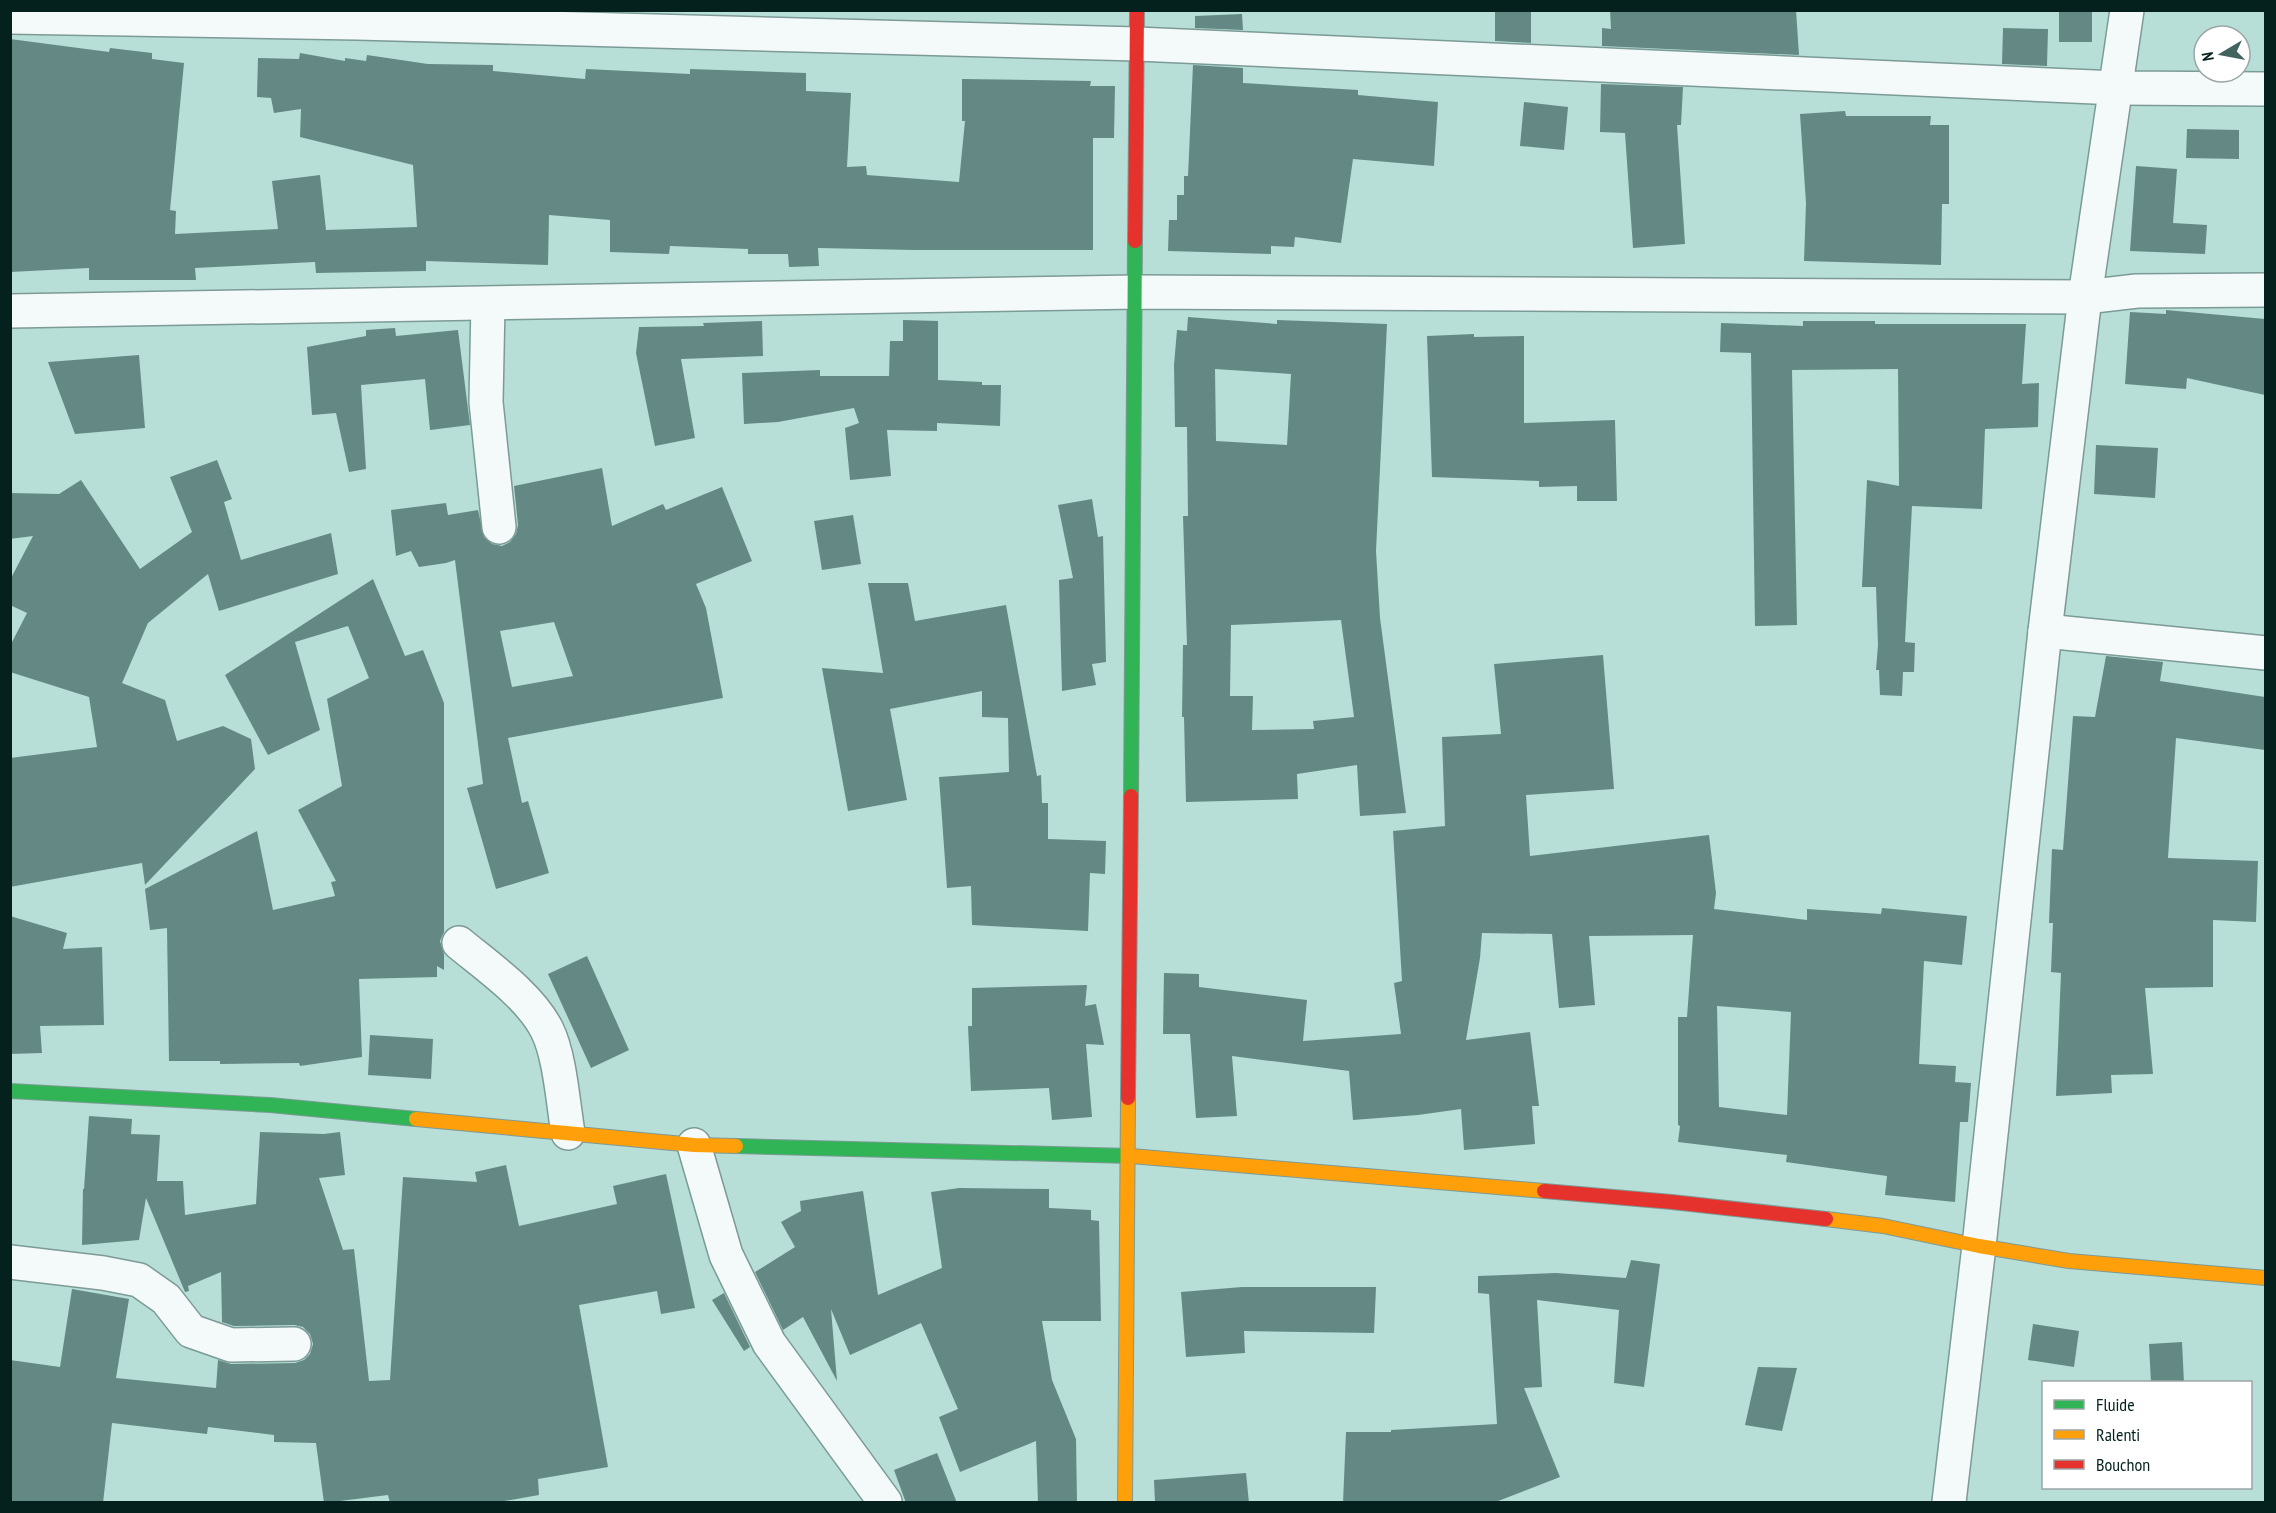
<svg xmlns="http://www.w3.org/2000/svg" width="2276" height="1513" font-family="'PT Sans Narrow',sans-serif">
<rect width="100%" height="100%" fill="#b8ded8"/>
<g fill="#648984" fill-rule="evenodd">
<polygon points="1495,10 1531,10 1531,43 1495,41"/>
<polygon points="1610,10 1796,10 1799,55 1602,46 1602,28 1611,29"/>
<rect x="2059" y="10" width="33" height="32"/>
<polygon points="1242,14 1243,30 1195,28 1195,16"/>
<polygon points="2003,28 2048,29 2047,66 2002,64"/>
<polygon points="10,39 109,52 110,48 152,53 152,59 184,63 170,210 176,211 175,234 278,229 272,181 320,175 326,230 417,227 413,165 300,137 301,109 274,113 271,98 257,97 258,58 299,59 300,53 345,61 345,58 366,61 367,55 428,64 493,65 493,71 585,79 586,69 690,74 690,69 806,73 806,91 851,93 847,167 866,166 867,175 959,182 965,121 962,121 962,79 1091,81 1090,86 1115,86 1114,138 1093,138 1093,250 914,250 818,248 819,266 789,267 788,254 748,254 748,249 670,246 669,254 610,252 610,220 549,215 548,265 426,261 426,271 316,273 315,262 195,268 196,280 89,280 89,268 10,272"/>
<polygon points="1193,65 1243,68 1243,83 1358,90 1358,95 1438,102 1434,166 1353,159 1341,243 1295,237 1294,247 1271,246 1271,254 1168,251 1169,220 1177,220 1177,195 1184,195 1184,176 1188,176"/>
<polygon points="1601,84 1683,87 1681,125 1677,125 1685,244 1633,248 1625,133 1600,132"/>
<polygon points="1524,102 1568,107 1564,150 1520,146"/>
<polygon points="1845,111 1846,116 1931,116 1930,125 1949,125 1949,204 1942,204 1941,265 1804,261 1806,203 1800,114"/>
<polygon points="2187,129 2239,130 2239,159 2186,158"/>
<polygon points="2136,166 2177,169 2173,223 2207,225 2205,254 2130,251"/>
<polygon points="2166,310 2265,319 2265,395 2187,378 2186,389 2125,384 2130,312 2166,314"/>
<path d="M1188,317L1277,324V320L1387,324L1376,551L1380,618L1406,813L1360,816L1357,765L1297,774L1298,799L1186,802L1184,717H1182L1183,645H1187L1183,516H1188L1187,427H1175L1174,365L1177,330L1187,331ZM1215,369L1291,374L1287,445L1216,441ZM1341,620L1354,717L1313,721L1314,729L1252,730L1253,696H1230L1231,625Z"/>
<polygon points="903,320 938,321 938,380 982,382 982,385 1001,385 1000,426 937,423 937,431 887,430 891,476 850,480 845,428 859,423 854,408 778,422 744,424 742,373 820,370 820,376 889,376 890,341 903,341"/>
<polygon points="762,321 763,356 681,359 695,438 655,446 636,353 639,327 704,326 703,323"/>
<polygon points="1803,321 1875,321 1875,324 2026,324 2022,384 2039,383 2038,427 1985,429 1982,509 1912,506 1905,642 1915,643 1914,672 1903,672 1902,696 1880,695 1879,670 1876,670 1878,645 1876,587 1862,587 1867,480 1899,486 1898,369 1792,370 1797,625 1755,626 1751,353 1720,352 1721,323 1803,326"/>
<polygon points="395,328 396,336 458,330 470,425 430,430 425,379 361,385 366,469 349,472 336,413 312,415 307,347 366,336 366,330"/>
<polygon points="1474,334 1474,337 1524,336 1524,423 1615,420 1617,501 1577,501 1577,486 1539,487 1539,481 1432,477 1427,336"/>
<polygon points="139,355 145,428 75,434 48,362"/>
<polygon points="2096,445 2158,448 2155,498 2094,494"/>
<polygon points="217,460 232,499 224,502 241,560 331,533 338,574 219,611 208,574 148,623 122,683 165,700 177,741 223,726 251,739 255,769 145,885 142,863 10,887 10,758 97,747 89,697 10,672 10,646 27,613 10,605 10,580 33,536 10,539 10,493 59,494 81,480 140,569 192,532 170,477"/>
<path d="M602,468L612,526L663,504L666,510L722,487L752,561L696,584L706,608L723,698L508,738L522,803L528,801L549,873L496,889L467,788L483,784L455,560L446,563L419,567L411,551L396,556L391,510L446,503L448,515L478,510L484,537L492,544L502,546L510,542L516,534L518,525L514,486ZM554,622L573,676L512,687L500,631Z"/>
<polygon points="1092,499 1098,537 1103,536 1106,662 1092,664 1096,685 1062,691 1059,580 1073,578 1058,505"/>
<polygon points="853,515 861,564 822,570 814,521"/>
<polygon points="373,579 405,656 423,650 444,703 444,932 440,941 444,954 444,970 437,966 437,977 359,979 362,1057 300,1066 299,1063 220,1064 220,1061 169,1061 167,928 150,930 145,889 257,831 273,910 335,896 331,882 336,881 298,810 342,786 327,699 369,678 348,626 295,642 320,730 268,755 225,675"/>
<polygon points="868,583 908,583 915,621 1006,605 1037,776 1041,775 1042,803 1048,803 1048,839 1106,841 1105,874 1090,873 1088,931 972,925 971,886 947,888 939,777 1009,772 1008,718 982,717 982,691 890,709 907,800 848,811 822,668 883,673"/>
<path d="M1603,655L1614,789L1526,795L1530,856L1709,835L1716,893L1714,909L1807,920V909L1881,914L1882,908L1967,916L1962,965L1924,961L1919,1064L1956,1066L1955,1082L1971,1083L1968,1122H1960L1955,1202L1885,1195L1887,1176L1786,1162L1787,1155L1678,1142L1680,1126L1678,1125V1017H1687L1693,935L1589,936L1595,1005L1559,1008L1552,934L1482,933L1480,958L1466,1040L1530,1032L1539,1106H1532L1535,1144L1464,1150L1461,1109L1418,1115L1353,1120L1349,1071L1232,1056L1237,1116L1196,1118L1190,1034H1163L1164,973L1199,974V987L1307,1000L1303,1041L1401,1034L1394,983L1402,981L1393,831L1445,826L1442,737L1501,734L1494,664ZM1717,1006L1791,1012L1787,1115L1719,1107Z"/>
<polygon points="2106,656 2163,662 2160,681 2265,697 2265,750 2176,738 2168,858 2258,861 2256,922 2213,920 2213,987 2145,988 2153,1074 2111,1075 2112,1093 2056,1096 2061,973 2051,972 2053,923 2049,923 2052,849 2063,850 2073,716 2095,717"/>
<polygon points="10,916 67,933 63,949 102,947 104,1025 40,1026 42,1053 10,1054"/>
<polygon points="587,956 629,1050 591,1068 548,974"/>
<polygon points="1087,985 1085,1006 1096,1004 1104,1045 1086,1044 1092,1117 1052,1120 1049,1088 971,1091 968,1026 972,1026 972,988"/>
<polygon points="370,1035 433,1039 431,1079 368,1075"/>
<polygon points="89,1116 132,1119 131,1134 160,1135 157,1181 183,1181 185,1215 256,1204 260,1132 324,1134 340,1132 345,1175 319,1178 343,1250 354,1249 369,1381 390,1380 403,1177 477,1182 475,1172 506,1165 519,1226 617,1204 613,1186 666,1174 695,1308 661,1314 657,1291 579,1305 608,1467 538,1479 539,1495 493,1503 390,1503 388,1495 324,1503 316,1443 274,1442 274,1435 208,1427 207,1434 112,1423 103,1503 10,1503 10,1360 60,1367 72,1289 129,1299 116,1378 216,1388 218,1360 231,1364 295,1363 304,1360 310,1354 313,1344 310,1334 303,1327 294,1325 234,1326 222,1322 221,1272 188,1286 189,1291 185,1292 146,1198 139,1240 82,1245 83,1189 84,1189"/>
<polygon points="959,1188 1049,1189 1049,1208 1091,1210 1091,1220 1099,1221 1101,1321 1042,1321 1052,1380 1076,1439 1077,1503 1038,1503 1036,1441 960,1472 939,1417 958,1409 921,1323 850,1355 831,1309 837,1381 803,1317 783,1330 755,1272 795,1247 781,1222 801,1211 800,1201 863,1191 878,1295 942,1268 931,1192"/>
<polygon points="1631,1260 1660,1264 1644,1387 1614,1383 1619,1310 1537,1300 1542,1387 1524,1388 1560,1477 1493,1503 1343,1503 1346,1432 1391,1432 1391,1430 1497,1424 1489,1294 1478,1293 1478,1276 1556,1273 1626,1278"/>
<polygon points="1242,1287 1376,1287 1374,1333 1244,1331 1245,1353 1186,1357 1181,1292"/>
<polygon points="724,1293 750,1347 744,1351 712,1300"/>
<polygon points="2033,1324 2079,1331 2074,1367 2028,1360"/>
<polygon points="2182,1342 2184,1383 2151,1383 2149,1344"/>
<polygon points="1758,1367 1797,1368 1782,1431 1745,1425"/>
<polygon points="937,1453 957,1503 906,1503 894,1470"/>
<polygon points="1246,1473 1249,1503 1155,1503 1154,1480"/>
</g>
<g fill="none" stroke-linecap="round" stroke-linejoin="round">
<defs>
<g id="street">
<polyline points="10,17 357,23 1137,44 2117,88 2266,89"/>
<polyline points="488,304 486,402 499,527"/>
<polyline points="10,311 1136,292 2085,297 2137,291 2266,290"/>
<polyline points="2045,631 2266,653"/>
<path d="M459,943C488,967 530,996 547,1030C560,1056 563,1103 568,1133"/>
<polyline points="694,1145 726,1255 769,1343 885,1502"/>
<polyline points="10,1262 103,1273 139,1280 166,1299 191,1331 231,1345 294,1344"/>
<polyline points="1949,1502 1979,1246 2045,631 2085,297 2127,10"/>
</g>
<g id="fast">
<polyline points="1131,796 1135,241"/>
<polyline points="10,1091 270,1105 416,1119"/>
<polyline points="736,1146 1131,1156"/>
</g>
<g id="slow">
<polyline points="416,1119 694,1145 736,1146"/>
<polyline points="1131,1156 1544,1191"/>
<polyline points="1826,1219 1883,1226 1979,1246 2069,1261 2266,1278"/>
<polyline points="1125,1502 1128,1098"/>
</g>
<g id="jam">
<polyline points="1135,241 1137,10"/>
<polyline points="1128,1098 1131,796"/>
<polyline points="1544,1191 1672,1202 1826,1219"/>
</g>
</defs>
<use href="#street" stroke="#7c9a96" stroke-width="36"/>
<use href="#fast" stroke="#7c9a96" stroke-width="16"/>
<use href="#slow" stroke="#7c9a96" stroke-width="16"/>
<use href="#jam" stroke="#7c9a96" stroke-width="16"/>
<use href="#street" stroke="#f4faf9" stroke-width="33"/>
<use href="#fast" stroke="#30b455" stroke-width="14"/>
<use href="#slow" stroke="#ff9f0a" stroke-width="14"/>
<use href="#jam" stroke="#e5322d" stroke-width="14"/>
</g>
<rect width="2276" height="1513" fill="none" stroke="#04211d" stroke-width="24"/>
<rect x="2042" y="1381" width="210" height="108" fill="#ffffff" stroke="#9ba6a5" stroke-width="1.5"/>
<rect x="2054" y="1400" width="30" height="9" fill="#30b455" stroke="#9ba6a5" stroke-width="1.5"/>
<text x="2096" y="1411" font-size="18" fill="#04211d">Fluide</text>
<rect x="2054" y="1430" width="30" height="9" fill="#ff9f0a" stroke="#9ba6a5" stroke-width="1.5"/>
<text x="2096" y="1441" font-size="18" fill="#04211d">Ralenti</text>
<rect x="2054" y="1460" width="30" height="9" fill="#e5322d" stroke="#9ba6a5" stroke-width="1.5"/>
<text x="2096" y="1471" font-size="18" fill="#04211d">Bouchon</text>
<g transform="translate(2222 54) rotate(260)"><circle r="28" fill="#ffffff" stroke="#9ba6a5" stroke-width="1.5"/>
<path d="M0-4.5L10 22L0 15L-10 22Z" fill="#43635e"/>
<text y="-9" font-size="16" font-weight="bold" text-anchor="middle" fill="#04211d">N</text>
</g>
</svg>
